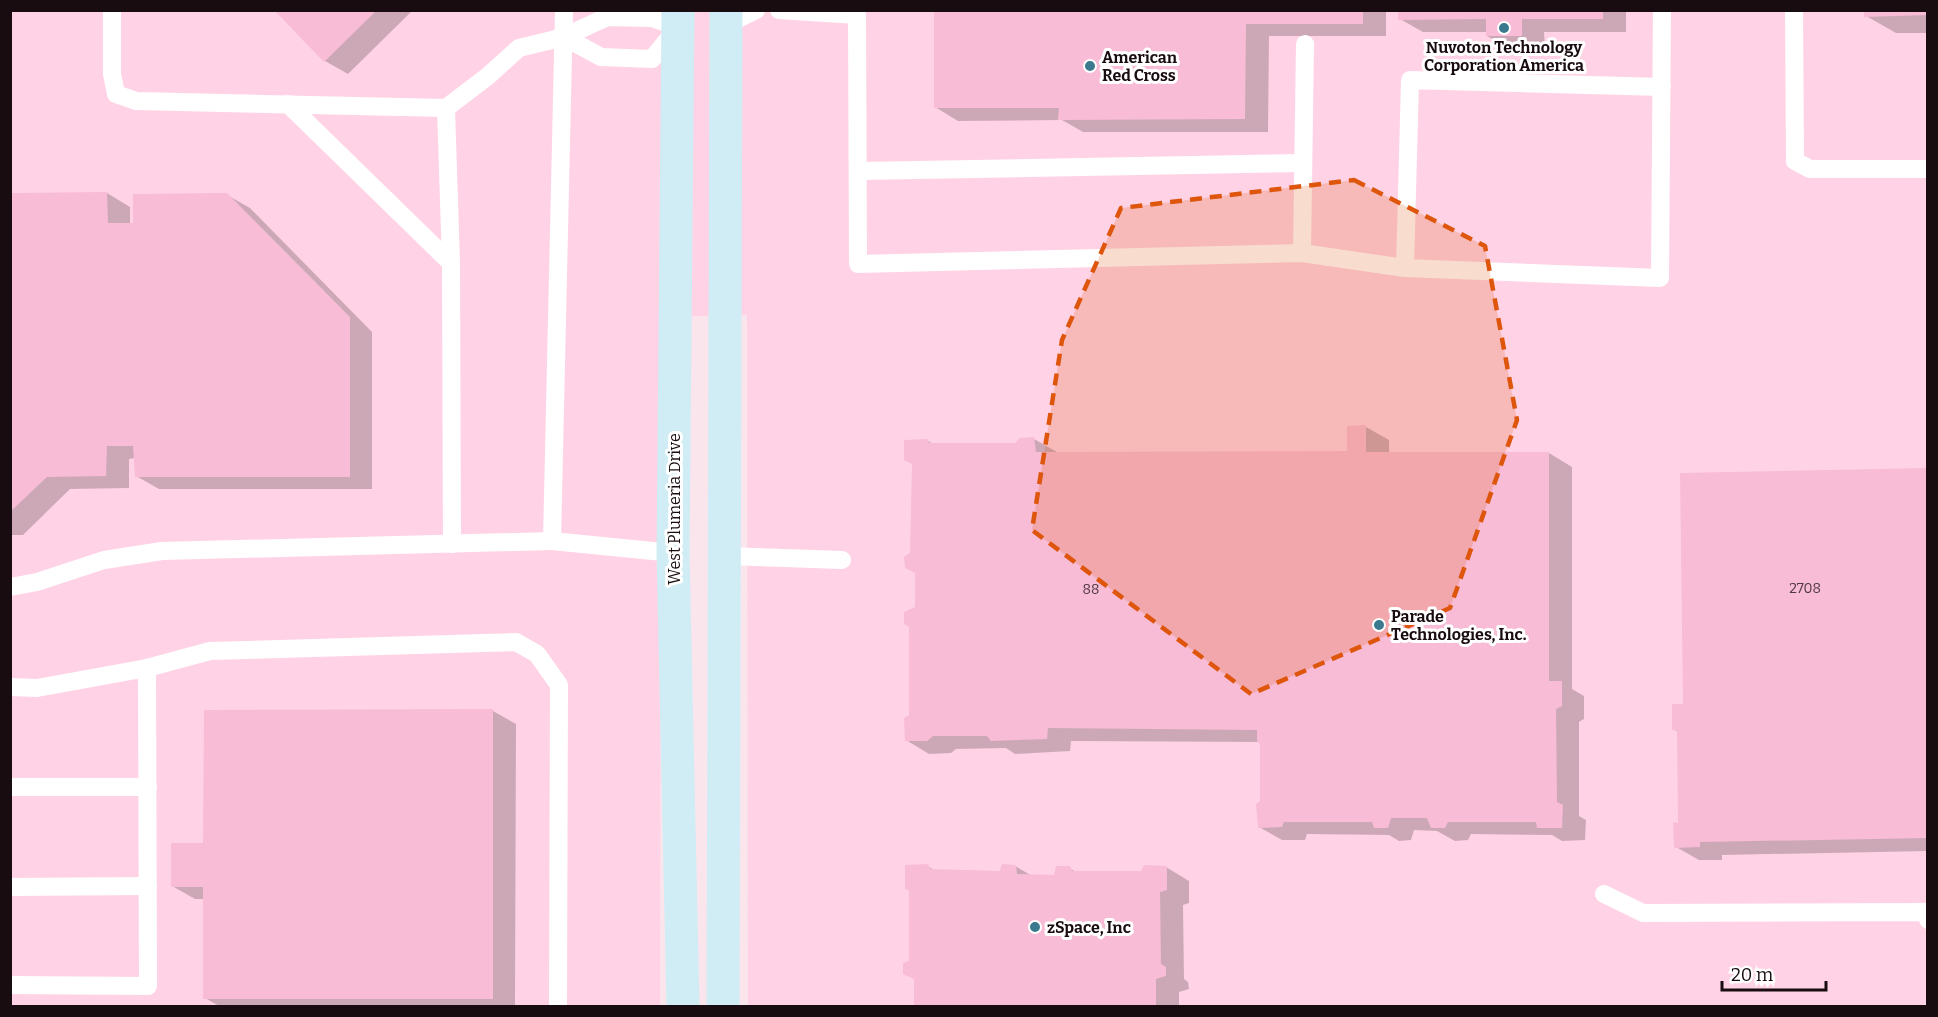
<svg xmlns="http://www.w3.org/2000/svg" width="1938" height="1017" font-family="Bitter,serif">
<rect width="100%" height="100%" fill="#fae5ed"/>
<polygon fill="#ffd3e5" points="10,11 1927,11 1927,1006 748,1006 747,315 661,317 660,1006 11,1006"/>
<g fill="#0003">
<polygon points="276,10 413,10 348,74 325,61"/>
<polygon points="935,10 1386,10 1386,36 1269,36 1268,132 1083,132 1062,120 958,121 935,107"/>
<polygon points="1400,10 1626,10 1626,32 1544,32 1545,49 1510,49 1487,36 1487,32 1423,32 1400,19"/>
<polygon points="1928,10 1928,33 1896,33 1866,16"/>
<polygon points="107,193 130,207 130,224 227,195 250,208 372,332 372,489 159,489 136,476 135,458 129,459 129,488 70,489 23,535 10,535 10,195"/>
<polygon points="1366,427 1389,440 1389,453 1549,453 1572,467 1572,689 1584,696 1584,719 1579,722 1579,816 1586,820 1585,840 1562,841 1552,835 1471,834 1468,840 1455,841 1437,831 1414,830 1411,840 1399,841 1389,835 1307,834 1305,840 1282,840 1259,827 1261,802 1261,742 1071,741 1070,751 1015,754 1006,748 956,749 951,753 929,754 906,740 911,716 916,608 916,573 911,554 913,464 928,441 935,445 1016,445 1034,439 1057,452 1348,452"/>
<polygon points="1928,469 1928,851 1722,855 1722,860 1699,860 1676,847 1680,824 1678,732 1674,729 1685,705"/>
<polygon points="493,711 516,724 515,1006 219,1006 205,998 205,899 195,899 172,886 205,844"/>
<polygon points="927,866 936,871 1001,872 1015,866 1032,876 1055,876 1069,868 1078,873 1142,873 1166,867 1189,881 1189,903 1183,905 1184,979 1188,982 1189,989 1179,992 1179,1006 916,1006 916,980 910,962"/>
</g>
<g fill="#f8bcd6">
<polygon points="274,10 377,10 324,62"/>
<polygon points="934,10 1363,10 1363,24 1246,24 1245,119 1058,120 1059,108 934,108"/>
<polygon points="1398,10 1603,10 1603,19 1522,19 1522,36 1486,36 1486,19 1398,20"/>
<polygon points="1864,10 1928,10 1928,15 1864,17"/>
<polygon points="107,192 108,223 133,223 133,194 227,193 350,317 350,477 135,477 133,446 107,446 106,476 47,477 10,512 10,193"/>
<polygon points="1366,425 1366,452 1549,452 1549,681 1562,681 1562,706 1556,709 1557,802 1563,805 1562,828 1537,828 1536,822 1448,822 1445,828 1431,828 1427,818 1391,818 1388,828 1374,828 1372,822 1284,822 1282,827 1258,828 1256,804 1260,801 1260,744 1257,741 1257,730 1048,728 1047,739 991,741 987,736 933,736 927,741 905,741 904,718 909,715 909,627 904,624 904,612 915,607 915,573 905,568 904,557 910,553 912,464 904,460 904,440 928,439 929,443 1015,443 1020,438 1034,437 1036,452 1347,451 1347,426"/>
<polygon points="1928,468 1928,838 1700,842 1700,847 1674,848 1673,822 1678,823 1677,730 1672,730 1672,704 1683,704 1680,473"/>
<polygon points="493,709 493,999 203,999 203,887 171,887 171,843 203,843 204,710"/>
<polygon points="928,864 930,869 1000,871 1002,864 1016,865 1017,874 1054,875 1056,866 1070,866 1072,871 1141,871 1144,865 1167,866 1167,890 1160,892 1161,964 1166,967 1166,976 1156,979 1156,1006 914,1006 914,979 903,974 903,963 909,961 909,890 905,889 905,865"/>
</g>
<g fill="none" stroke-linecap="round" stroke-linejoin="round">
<g stroke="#fff" stroke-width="18">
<polyline points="112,10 112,74 116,94 136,101 446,108 488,76 519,48 564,37"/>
<polyline points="779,10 857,15 858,264 1302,253 1405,268"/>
<polyline points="1794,10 1795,161 1810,169 1928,169"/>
<polygon points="607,17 652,18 678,27 652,59 601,57 564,37"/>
<polyline points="724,26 756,10"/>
<polyline points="1662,87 1410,80 1405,268 1660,278 1662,10"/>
<polyline points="288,104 451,263 452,544"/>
<polyline points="446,108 451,263"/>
<polyline points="859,171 1303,163"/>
<polyline points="1302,253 1305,44"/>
<polyline points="552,541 673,553"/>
<polyline points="725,556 842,560"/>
<polyline points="10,587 37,582 104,560 162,551 552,541 564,10"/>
<polyline points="10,687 37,688 147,668 210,651 516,642 537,654 559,685 558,1006"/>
<polyline points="10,787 148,787"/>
<polyline points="10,887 148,886"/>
<polyline points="1604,894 1643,913 1927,912 1928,920"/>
<polyline points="10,985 148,986 147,668"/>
</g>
<g stroke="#d0ecf5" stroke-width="33">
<polyline points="678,10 673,553 683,1006"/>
<polyline points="723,1006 726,10"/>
</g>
</g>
<path fill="#de550c" fill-opacity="0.2" stroke="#de550c" stroke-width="4.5" stroke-dasharray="12 8" stroke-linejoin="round" d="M1354,180L1485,246L1517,420L1450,608L1251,694L1032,530L1062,340L1121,208Z"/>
<g fill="#3b798e" stroke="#fff" stroke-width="2">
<circle cx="1504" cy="28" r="6"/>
<circle cx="1090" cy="66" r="6"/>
<circle cx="1379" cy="625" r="6"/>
<circle cx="1035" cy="927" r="6"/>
</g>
<g text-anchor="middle" stroke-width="6" stroke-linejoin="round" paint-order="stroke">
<g font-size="14" fill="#503842">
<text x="1805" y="593">2708</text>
<text x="1091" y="594">88</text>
</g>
<g font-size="16" font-weight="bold" fill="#180c11" stroke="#fff" text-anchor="start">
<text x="1504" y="53" text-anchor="middle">Nuvoton Technology<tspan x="1504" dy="18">Corporation America</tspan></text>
<text x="1102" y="63">American<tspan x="1102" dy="18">Red Cross</tspan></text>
<text x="1391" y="622">Parade<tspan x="1391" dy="18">Technologies, Inc.</tspan></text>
<text x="1047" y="933">zSpace, Inc</text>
</g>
<g font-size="16" fill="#180c11" stroke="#fff">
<text transform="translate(674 509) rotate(-90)" y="6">West Plumeria Drive</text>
</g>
</g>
<rect width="1938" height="1017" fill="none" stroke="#180c11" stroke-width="24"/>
<path d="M1722 981v9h104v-9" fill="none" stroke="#180c11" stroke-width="3"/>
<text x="1731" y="981" font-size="18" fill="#180c11" stroke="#ffffff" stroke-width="4.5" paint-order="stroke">20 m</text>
</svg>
